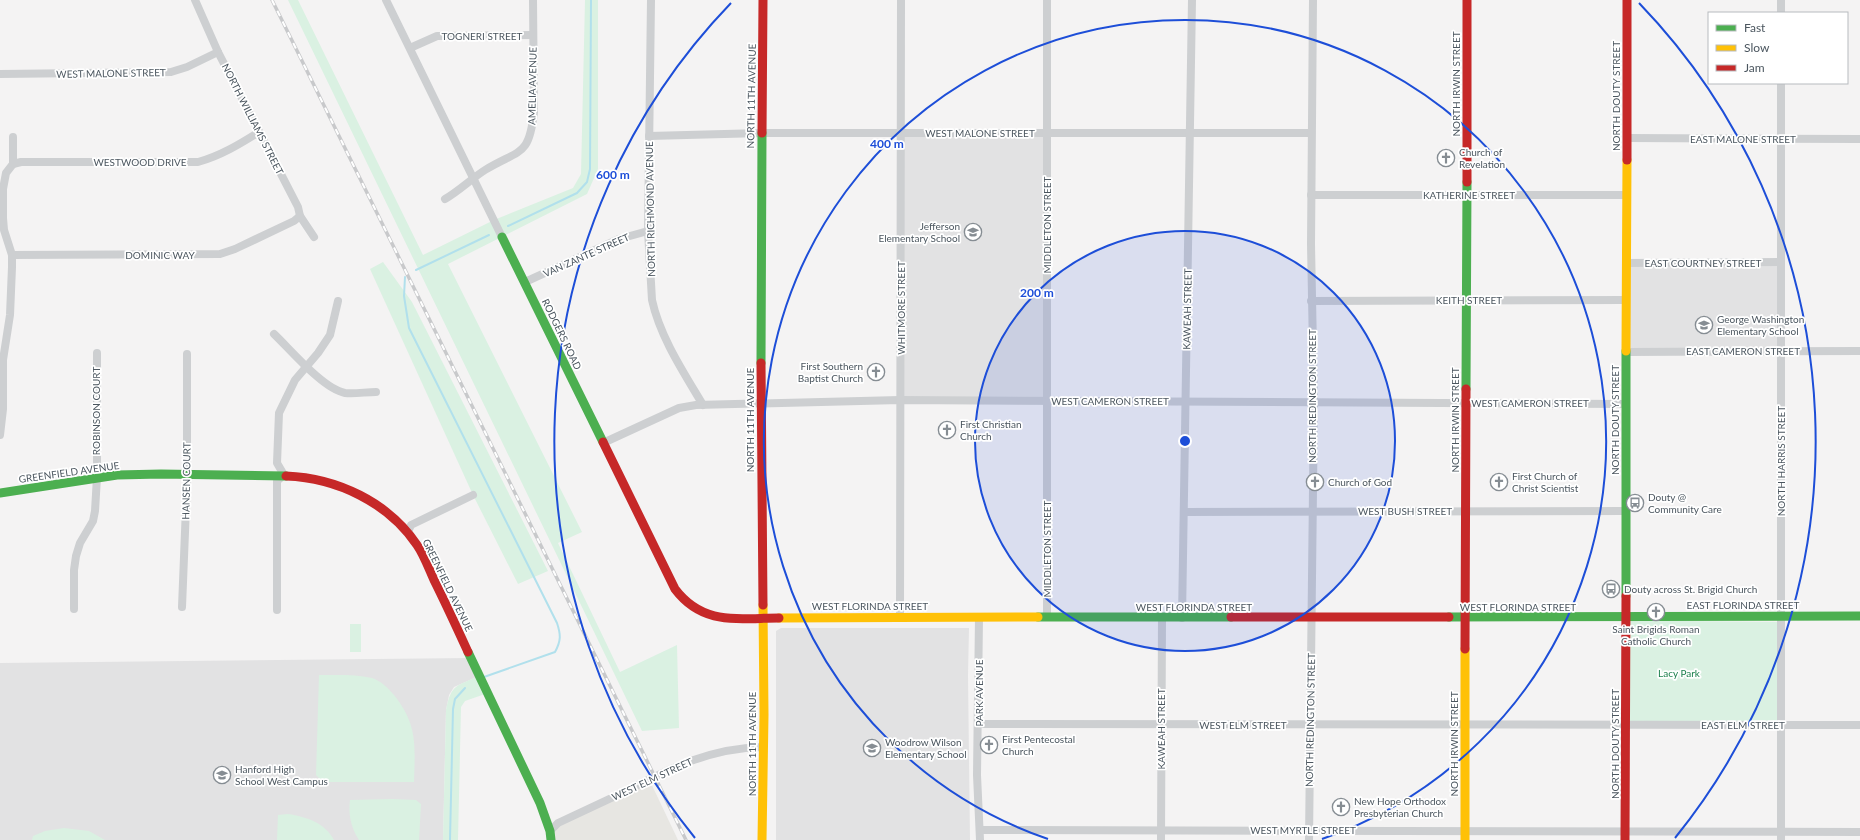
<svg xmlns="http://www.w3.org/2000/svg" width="1860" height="840" font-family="Lato,sans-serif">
<rect width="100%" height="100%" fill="#f4f3f3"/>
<polygon fill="#e7e6e2" points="649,779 678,840 551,840 550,831"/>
<g fill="#e2e2e3">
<polygon points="901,133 1047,133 1047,400 900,400"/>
<polygon points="1781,262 1781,351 1627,352 1626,263"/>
<polygon points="781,628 969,628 968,675 970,840 776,840 776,631"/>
<polygon points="471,658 479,676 454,687 449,695 446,710 443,840 0,840 0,663"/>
</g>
<g fill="#daf1e2">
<polygon points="288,0 298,0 423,255 494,220 573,188 581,174 585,0 598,0 598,169 587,194 448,264 582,532 558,543 620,672 677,645 679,728 642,731"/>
<polygon points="383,262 412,302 548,571 518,584 473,495 370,269"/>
<polygon points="1626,618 1684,621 1781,622 1781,725 1626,725"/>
<rect x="350" y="624" width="11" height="28"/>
<path d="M319,675C337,675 355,674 372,678C381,681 388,688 394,695C418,725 415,746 414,782H323L316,775Z"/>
<path d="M479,676L488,693L465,701L461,707L458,840H443L446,710C451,684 457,686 479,676Z"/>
<path d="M392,799L416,800L421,804L419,840H359C351,828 348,814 350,800Z"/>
<path d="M288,814C307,817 325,823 334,840H277L278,815Z"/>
<polygon points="64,828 89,831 105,840 32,840 33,836 45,831"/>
</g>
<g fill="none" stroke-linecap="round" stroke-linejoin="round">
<g stroke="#b1e0ec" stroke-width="2">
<polyline points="508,226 577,193 587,182 590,169 591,0"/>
<polyline points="416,270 489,235"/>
<path d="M405,277L404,296L409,328L557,623C561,635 561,641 555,652L484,677"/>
<polyline points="450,840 453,709 455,699 465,688"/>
</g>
<g stroke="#cdcfd1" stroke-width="8">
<polyline points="195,0 218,52 298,207 300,216 314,237"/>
<polyline points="386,0 502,237"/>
<path d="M651,0L648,231L652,300C660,337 684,373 703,405"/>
<polyline points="1781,13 1781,0"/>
<polyline points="410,48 437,36 533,35"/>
<polyline points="0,74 171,72 187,67 218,52"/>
<polyline points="1781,83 1781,840"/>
<polyline points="649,136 762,133 1311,133"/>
<polyline points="1627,138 1860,139"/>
<path d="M13,164L21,162H198C220,156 240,144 259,132"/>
<polyline points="1311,195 1627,195"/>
<path d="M445,199C459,191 471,179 485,170C519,149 529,158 534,112L533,0"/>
<polyline points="12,255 220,254 235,249 294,221 300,216"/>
<polyline points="1626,263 1781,262"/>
<polyline points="525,282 619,239 648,231"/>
<polyline points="1311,301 1626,300"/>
<path d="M274,334C290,349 323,389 345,393C355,394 366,392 376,392"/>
<polyline points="1627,352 1860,351"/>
<polyline points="0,435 3,409 3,360 10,315 12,267 12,255 4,230 3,218 3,189 6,173 13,164 13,137"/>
<polyline points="603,443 679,408 696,405 900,400 1626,404"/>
<polyline points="1184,512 1626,511"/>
<polyline points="408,532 411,525 473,495"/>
<polyline points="182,607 187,482 187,354"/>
<polyline points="74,609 74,570 76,556 80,543 93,521 95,511 97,477 97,353"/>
<polyline points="277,610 277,481 284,475 277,463 279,413 295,380 318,353 330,335 338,301"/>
<polyline points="900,617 901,0"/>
<polyline points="979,617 977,775 980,840"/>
<polyline points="1047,617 1047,0"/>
<polyline points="1182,618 1192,0"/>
<polyline points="979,724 1860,725"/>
<polyline points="980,830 1860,832"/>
<path d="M550,831L558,823C579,813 601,803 622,793C669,769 709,748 763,747"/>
<polyline points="1161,840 1162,618"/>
<polyline points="1309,840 1314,402 1311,244 1313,0"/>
</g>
<g stroke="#4caf50" stroke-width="9">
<polyline points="502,237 603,442"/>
<polyline points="761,363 762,133"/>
<polyline points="1466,389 1467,182"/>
<polyline points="0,493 117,475 161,474 286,476"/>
<polyline points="1626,596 1626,351"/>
<polyline points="1038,617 1231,617"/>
<polyline points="1449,617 1860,616"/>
<polyline points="468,652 540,803 550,831 551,840"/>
</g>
<g stroke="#ffc107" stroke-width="9">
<polyline points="1626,351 1627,160"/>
<polyline points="779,618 1038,617"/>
<polyline points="762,840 764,715 763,605"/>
<polyline points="1465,840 1465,649"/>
</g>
<g stroke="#c62828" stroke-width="9">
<polyline points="762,133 763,0"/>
<polyline points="1627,160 1627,0"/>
<polyline points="1467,182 1467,0"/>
<polyline points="761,363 763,605"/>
<path d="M603,442L675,589C703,626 738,618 779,618"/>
<path d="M286,476C337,478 388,502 417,545C424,555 429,569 434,580C446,604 457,628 468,652"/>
<polyline points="1231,617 1449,617"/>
<polyline points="1465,649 1466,389"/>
<polyline points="1625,840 1626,596"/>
</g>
<defs>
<polyline id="rail" points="272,0 686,840"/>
</defs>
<use href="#rail" stroke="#c8c9cb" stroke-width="3.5"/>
<use href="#rail" stroke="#fff" stroke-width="2" stroke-dasharray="6" stroke-linecap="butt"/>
</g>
<circle cx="1185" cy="441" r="210" fill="#1d4ed8" fill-opacity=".12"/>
<g fill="none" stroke="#1d4ed8" stroke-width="2">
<circle cx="1185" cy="441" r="210"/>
<path d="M1048 839A421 421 0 1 1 1322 839"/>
<path d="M695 838A631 631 0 0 1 731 3M1639 3A631 631 0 0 1 1675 838"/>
</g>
<defs>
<symbol id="church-ring" viewBox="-11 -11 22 22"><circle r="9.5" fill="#fff" stroke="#868d93" stroke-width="1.5"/><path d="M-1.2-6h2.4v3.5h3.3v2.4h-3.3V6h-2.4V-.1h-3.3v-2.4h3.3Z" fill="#868d93"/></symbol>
<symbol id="school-ring" viewBox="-11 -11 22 22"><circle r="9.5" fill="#fff" stroke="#868d93" stroke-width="1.5"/><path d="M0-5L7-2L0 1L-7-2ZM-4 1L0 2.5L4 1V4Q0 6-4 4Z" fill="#868d93"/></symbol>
<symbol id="bus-ring" viewBox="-11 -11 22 22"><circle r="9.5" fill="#fff" stroke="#868d93" stroke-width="1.5"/><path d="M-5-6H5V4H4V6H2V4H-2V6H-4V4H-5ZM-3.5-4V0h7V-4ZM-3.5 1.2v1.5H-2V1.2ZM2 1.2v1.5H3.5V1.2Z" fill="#868d93"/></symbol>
</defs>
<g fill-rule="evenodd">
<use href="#church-ring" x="1436" y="148" width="20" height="20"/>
<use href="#school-ring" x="963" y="222" width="20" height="20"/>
<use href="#school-ring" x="1694" y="315" width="20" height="20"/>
<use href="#church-ring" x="866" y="362" width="20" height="20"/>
<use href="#church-ring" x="937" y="420" width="20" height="20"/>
<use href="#church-ring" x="1305" y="472" width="20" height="20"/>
<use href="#church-ring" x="1489" y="472" width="20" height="20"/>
<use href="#bus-ring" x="1625" y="493" width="20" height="20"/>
<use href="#bus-ring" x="1601" y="579" width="20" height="20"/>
<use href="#church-ring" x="1646" y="602" width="20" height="20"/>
<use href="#church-ring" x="979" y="735" width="20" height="20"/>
<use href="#school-ring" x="862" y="738" width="20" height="20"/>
<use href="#school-ring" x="212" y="765" width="20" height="20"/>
<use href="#church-ring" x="1331" y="797" width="20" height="20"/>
</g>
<g text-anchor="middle" stroke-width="3.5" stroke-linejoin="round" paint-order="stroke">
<g font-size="10" fill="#4b565f" stroke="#fff">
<text x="482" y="40">TOGNERI STREET</text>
<text transform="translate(111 73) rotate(-1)" y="4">WEST MALONE STREET</text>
<text transform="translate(1456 84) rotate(-90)" y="4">NORTH IRWIN STREET</text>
<text transform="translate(532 86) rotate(-89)" y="4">AMELIA AVENUE</text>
<text transform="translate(751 96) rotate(-89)" y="4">NORTH 11TH AVENUE</text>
<text transform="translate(1616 96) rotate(-90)" y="4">NORTH DOUTY STREET</text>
<text transform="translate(253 119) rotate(63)" y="4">NORTH WILLIAMS STREET</text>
<text x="980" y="137">WEST MALONE STREET</text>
<text x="1743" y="143">EAST MALONE STREET</text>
<text x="140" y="166">WESTWOOD DRIVE</text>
<text x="1469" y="199">KATHERINE STREET</text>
<text transform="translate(650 209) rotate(-91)" y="4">NORTH RICHMOND AVENUE</text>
<text transform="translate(1047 225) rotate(-90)" y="4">MIDDLETON STREET</text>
<text x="160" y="259">DOMINIC WAY</text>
<text transform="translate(586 255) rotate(-24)" y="4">VAN ZANTE STREET</text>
<text x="1703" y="267">EAST COURTNEY STREET</text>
<text x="1469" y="304">KEITH STREET</text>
<text transform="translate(901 308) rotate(-90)" y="4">WHITMORE STREET</text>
<text transform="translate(1187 309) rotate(-89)" y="4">KAWEAH STREET</text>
<text transform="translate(562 334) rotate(64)" y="4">RODGERS ROAD</text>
<text x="1743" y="355">EAST CAMERON STREET</text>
<text transform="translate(1312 396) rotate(-90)" y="4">NORTH REDINGTON STREET</text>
<text x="1110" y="405">WEST CAMERON STREET</text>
<text x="1530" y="407">WEST CAMERON STREET</text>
<text transform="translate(96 411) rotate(-90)" y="4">ROBINSON COURT</text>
<text transform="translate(750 420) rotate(-90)" y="4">NORTH 11TH AVENUE</text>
<text transform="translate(1455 420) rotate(-90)" y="4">NORTH IRWIN STREET</text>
<text transform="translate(1615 420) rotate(-90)" y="4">NORTH DOUTY STREET</text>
<text transform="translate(1781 461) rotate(-90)" y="4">NORTH HARRIS STREET</text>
<text transform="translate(69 472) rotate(-8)" y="4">GREENFIELD AVENUE</text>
<text transform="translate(186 481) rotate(-89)" y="4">HANSEN COURT</text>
<text x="1405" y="515">WEST BUSH STREET</text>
<text transform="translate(1047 549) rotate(-90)" y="4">MIDDLETON STREET</text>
<text transform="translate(448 585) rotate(64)" y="4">GREENFIELD AVENUE</text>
<text x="1743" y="609">EAST FLORINDA STREET</text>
<text x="870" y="610">WEST FLORINDA STREET</text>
<text x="1194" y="611">WEST FLORINDA STREET</text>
<text x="1518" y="611">WEST FLORINDA STREET</text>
<text transform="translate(979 693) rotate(-90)" y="4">PARK AVENUE</text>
<text transform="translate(1310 720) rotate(-89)" y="4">NORTH REDINGTON STREET</text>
<text x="1243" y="729">WEST ELM STREET</text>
<text x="1743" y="729">EAST ELM STREET</text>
<text transform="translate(1161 729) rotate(-90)" y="4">KAWEAH STREET</text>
<text transform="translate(752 744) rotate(-90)" y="4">NORTH 11TH AVENUE</text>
<text transform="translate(1454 744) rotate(-90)" y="4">NORTH IRWIN STREET</text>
<text transform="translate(1615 744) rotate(-90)" y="4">NORTH DOUTY STREET</text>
<text transform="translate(652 779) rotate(-25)" y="4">WEST ELM STREET</text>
<text x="1303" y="834">WEST MYRTLE STREET</text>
</g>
<g font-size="10" fill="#4b565f" stroke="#fff" text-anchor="start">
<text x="1459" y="156">Church of<tspan x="1459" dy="12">Revelation</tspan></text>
<text x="960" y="230" text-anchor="end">Jefferson<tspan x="960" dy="12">Elementary School</tspan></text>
<text x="1717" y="323">George Washington<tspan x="1717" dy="12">Elementary School</tspan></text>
<text x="863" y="370" text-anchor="end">First Southern<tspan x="863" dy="12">Baptist Church</tspan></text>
<text x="960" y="428">First Christian<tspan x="960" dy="12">Church</tspan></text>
<text x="1512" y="480">First Church of<tspan x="1512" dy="12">Christ Scientist</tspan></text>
<text x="1328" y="486">Church of God</text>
<text x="1648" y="501">Douty @<tspan x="1648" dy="12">Community Care</tspan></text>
<text x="1624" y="593">Douty across St. Brigid Church</text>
<text x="1656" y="633" text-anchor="middle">Saint Brigids Roman<tspan x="1656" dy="12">Catholic Church</tspan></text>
<text x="1002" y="743">First Pentecostal<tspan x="1002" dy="12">Church</tspan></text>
<text x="885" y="746">Woodrow Wilson<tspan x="885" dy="12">Elementary School</tspan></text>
<text x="235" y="773">Hanford High<tspan x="235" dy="12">School West Campus</tspan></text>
<text x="1354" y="805">New Hope Orthodox<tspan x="1354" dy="12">Presbyterian Church</tspan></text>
</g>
<g font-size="10" fill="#1c804d" stroke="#fff">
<text x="1679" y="677">Lacy Park</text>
</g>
</g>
<circle cx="1185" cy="441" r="6" fill="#1d4ed8" stroke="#fff" stroke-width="2"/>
<g font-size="12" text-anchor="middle" font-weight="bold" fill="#1d4ed8" stroke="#fff" stroke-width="3.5" stroke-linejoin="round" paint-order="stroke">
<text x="887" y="148">400 m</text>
<text x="613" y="179">600 m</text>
<text x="1037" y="297">200 m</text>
</g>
<rect x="1708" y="12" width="140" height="72" fill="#ffffff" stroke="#b7bbbf"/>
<rect x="1716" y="25" width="20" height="6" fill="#4caf50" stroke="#b7bbbf"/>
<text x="1744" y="32" font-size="12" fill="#4b565f">Fast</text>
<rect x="1716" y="45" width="20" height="6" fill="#ffc107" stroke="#b7bbbf"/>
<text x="1744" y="52" font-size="12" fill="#4b565f">Slow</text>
<rect x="1716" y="65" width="20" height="6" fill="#c62828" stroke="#b7bbbf"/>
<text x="1744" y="72" font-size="12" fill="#4b565f">Jam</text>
</svg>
